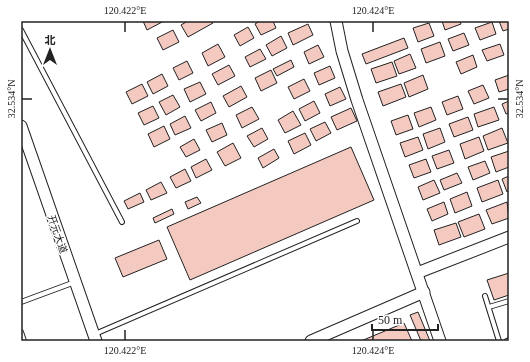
<svg xmlns="http://www.w3.org/2000/svg" width="530" height="362" font-family="'Times New Roman','Noto Sans SC',serif">
<rect width="100%" height="100%" fill="#fff"/>
<g fill="#f3c9c0" stroke="#222">
<polygon points="143,21 164,21 147,30"/>
<polygon points="188,21 212,21 213,23 188,37 181,25"/>
<polygon points="260,21 273,21 276,28 261,35 255,24"/>
<polygon points="442,21 460,21 461,24 445,30"/>
<polygon points="499,21 509,21 509,29 503,31"/>
<polygon points="492,22 496,34 480,40 475,28"/>
<polygon points="429,23 434,36 418,42 413,28"/>
<polygon points="308,24 313,35 293,45 288,33"/>
<polygon points="248,27 254,38 240,46 234,35"/>
<polygon points="173,30 179,42 163,50 157,38"/>
<polygon points="464,33 469,45 453,51 448,39"/>
<polygon points="281,36 287,48 272,56 266,45"/>
<polygon points="404,38 408,48 366,64 362,54"/>
<polygon points="440,42 445,56 426,63 421,49"/>
<polygon points="218,44 225,57 208,66 202,53"/>
<polygon points="500,44 504,55 487,61 482,50"/>
<polygon points="318,45 324,57 309,64 304,52"/>
<polygon points="260,49 266,59 250,67 245,57"/>
<polygon points="410,54 416,68 399,74 394,61"/>
<polygon points="473,55 477,67 461,74 456,62"/>
<polygon points="291,60 294,67 277,76 273,69"/>
<polygon points="187,61 193,73 179,80 173,68"/>
<polygon points="392,62 397,76 376,83 371,69"/>
<polygon points="229,65 235,76 218,85 212,74"/>
<polygon points="330,66 335,78 319,85 314,73"/>
<polygon points="271,70 277,83 261,91 255,78"/>
<polygon points="162,74 168,86 153,94 147,82"/>
<polygon points="423,75 428,89 409,97 404,83"/>
<polygon points="509,75 509,89 499,92 495,80"/>
<polygon points="304,79 310,91 294,99 288,87"/>
<polygon points="200,82 206,94 190,102 184,89"/>
<polygon points="142,84 148,96 132,104 126,92"/>
<polygon points="401,84 406,97 383,106 378,92"/>
<polygon points="483,85 489,98 474,104 468,91"/>
<polygon points="241,86 247,97 229,107 223,96"/>
<polygon points="340,87 346,99 330,106 325,94"/>
<polygon points="173,95 180,107 166,115 159,102"/>
<polygon points="458,96 463,109 447,115 442,102"/>
<polygon points="314,101 320,113 305,121 299,109"/>
<polygon points="509,101 509,113 506,114 502,104"/>
<polygon points="211,102 216,113 201,121 195,110"/>
<polygon points="153,106 159,118 144,125 138,113"/>
<polygon points="252,107 259,119 242,128 236,115"/>
<polygon points="431,107 436,120 419,127 414,113"/>
<polygon points="494,107 499,120 478,127 474,114"/>
<polygon points="351,108 357,121 337,130 331,117"/>
<polygon points="293,111 301,125 285,133 278,120"/>
<polygon points="408,115 413,129 396,135 391,121"/>
<polygon points="185,116 191,128 175,135 170,124"/>
<polygon points="468,117 473,130 454,137 449,124"/>
<polygon points="325,122 331,133 316,141 310,129"/>
<polygon points="222,123 227,135 212,142 206,130"/>
<polygon points="164,126 170,139 154,147 148,134"/>
<polygon points="262,128 268,139 254,147 247,136"/>
<polygon points="440,128 445,142 428,149 423,134"/>
<polygon points="502,128 508,143 488,150 483,136"/>
<polygon points="305,133 311,145 294,154 288,141"/>
<polygon points="418,137 423,150 405,157 400,143"/>
<polygon points="479,137 484,151 465,159 460,144"/>
<polygon points="194,139 200,150 186,157 180,147"/>
<polygon points="233,143 241,158 225,166 217,152"/>
<polygon points="351,147 374,200 190,280 167,227"/>
<polygon points="274,149 279,158 263,168 258,158"/>
<polygon points="449,150 454,163 437,169 432,156"/>
<polygon points="509,151 509,167 496,172 491,157"/>
<polygon points="206,159 212,170 196,178 191,167"/>
<polygon points="426,159 431,172 414,178 409,165"/>
<polygon points="485,161 490,173 473,180 468,167"/>
<polygon points="185,169 191,181 176,188 170,177"/>
<polygon points="457,173 462,183 444,190 440,180"/>
<polygon points="509,176 509,191 507,192 502,179"/>
<polygon points="434,180 440,193 423,200 418,187"/>
<polygon points="498,180 503,194 482,202 477,188"/>
<polygon points="161,182 167,193 151,200 146,190"/>
<polygon points="467,192 472,206 455,213 450,199"/>
<polygon points="140,193 144,202 128,209 124,201"/>
<polygon points="197,197 201,203 188,209 185,202"/>
<polygon points="444,202 448,214 432,221 427,209"/>
<polygon points="507,202 509,218 492,224 486,210"/>
<polygon points="172,209 174,214 155,223 153,218"/>
<polygon points="479,214 485,229 464,237 458,222"/>
<polygon points="456,223 461,237 439,245 434,230"/>
<polygon points="159,240 167,259 123,277 115,258"/>
<polygon points="509,273 509,295 494,300 487,280"/>
<polygon points="418,312 430,341 421,341 410,315"/>
<polygon points="404,323 412,341 361,341"/>
</g>
<g fill="none" stroke-linecap="round" stroke-linejoin="round">
<defs>
<g id="lane">
<polyline points="21,30 122,222"/>
<polyline points="485,296 499,341"/>
<polyline points="21,302 75,282"/>
<polyline points="489,307 509,301"/>
<polyline points="21,332 24,341"/>
<polyline points="95,334 357,221"/>
<polyline points="507,341 509,340"/>
</g>
<g id="secondary">
<polyline points="336,21 342,51 357,100 440,341"/>
<polyline points="21,126 96,341"/>
<polyline points="417,273 509,237"/>
<polyline points="311,341 424,292"/>
</g>
</defs>
<use href="#lane" stroke="#222" stroke-width="6"/>
<use href="#secondary" stroke="#222" stroke-width="13"/>
<use href="#lane" stroke="#fff" stroke-width="4"/>
<use href="#secondary" stroke="#fff" stroke-width="11"/>
</g>
<path fill="none" stroke="#222" stroke-width="1.5" d="M125,22V32M373,22V32M22,99H32M498,99H508M125,330V340M373,330V340"/>
<g text-anchor="middle" stroke-width="3" stroke-linejoin="round" paint-order="stroke">
<g font-size="10" fill="#222" stroke="#fff">
<text transform="translate(58 234) rotate(71)" y="4">开元大道</text>
</g>
</g>
<rect width="530" height="362" fill="none" stroke="#ffffff" stroke-width="44"/>
<g transform="translate(50 50)" stroke="#ffffff" stroke-width="3" paint-order="stroke">
<path d="M0-3L7 15L0 10L-7 15Z" fill="#222222"/>
<text y="-6" font-size="11" font-weight="bold" text-anchor="middle" fill="#222222">北</text>
</g>
<path d="M372 324v6h66v-6" fill="none" stroke="#222222" stroke-width="2"/>
<text x="378" y="324" font-size="12" fill="#222222" stroke="#ffffff" stroke-width="3" paint-order="stroke">50 m</text>
<rect x="22" y="22" width="486" height="318" fill="none" stroke="#222" stroke-width="1.5"/>
<g font-size="10" text-anchor="middle" fill="#222">
<text x="125" y="14">120.422°E</text>
<text x="373" y="14">120.424°E</text>
<text transform="translate(11 99) rotate(-90)" y="4">32.534°N</text>
<text transform="translate(519 99) rotate(-90)" y="4">32.534°N</text>
<text x="125" y="354">120.422°E</text>
<text x="373" y="354">120.424°E</text>
</g>
</svg>
